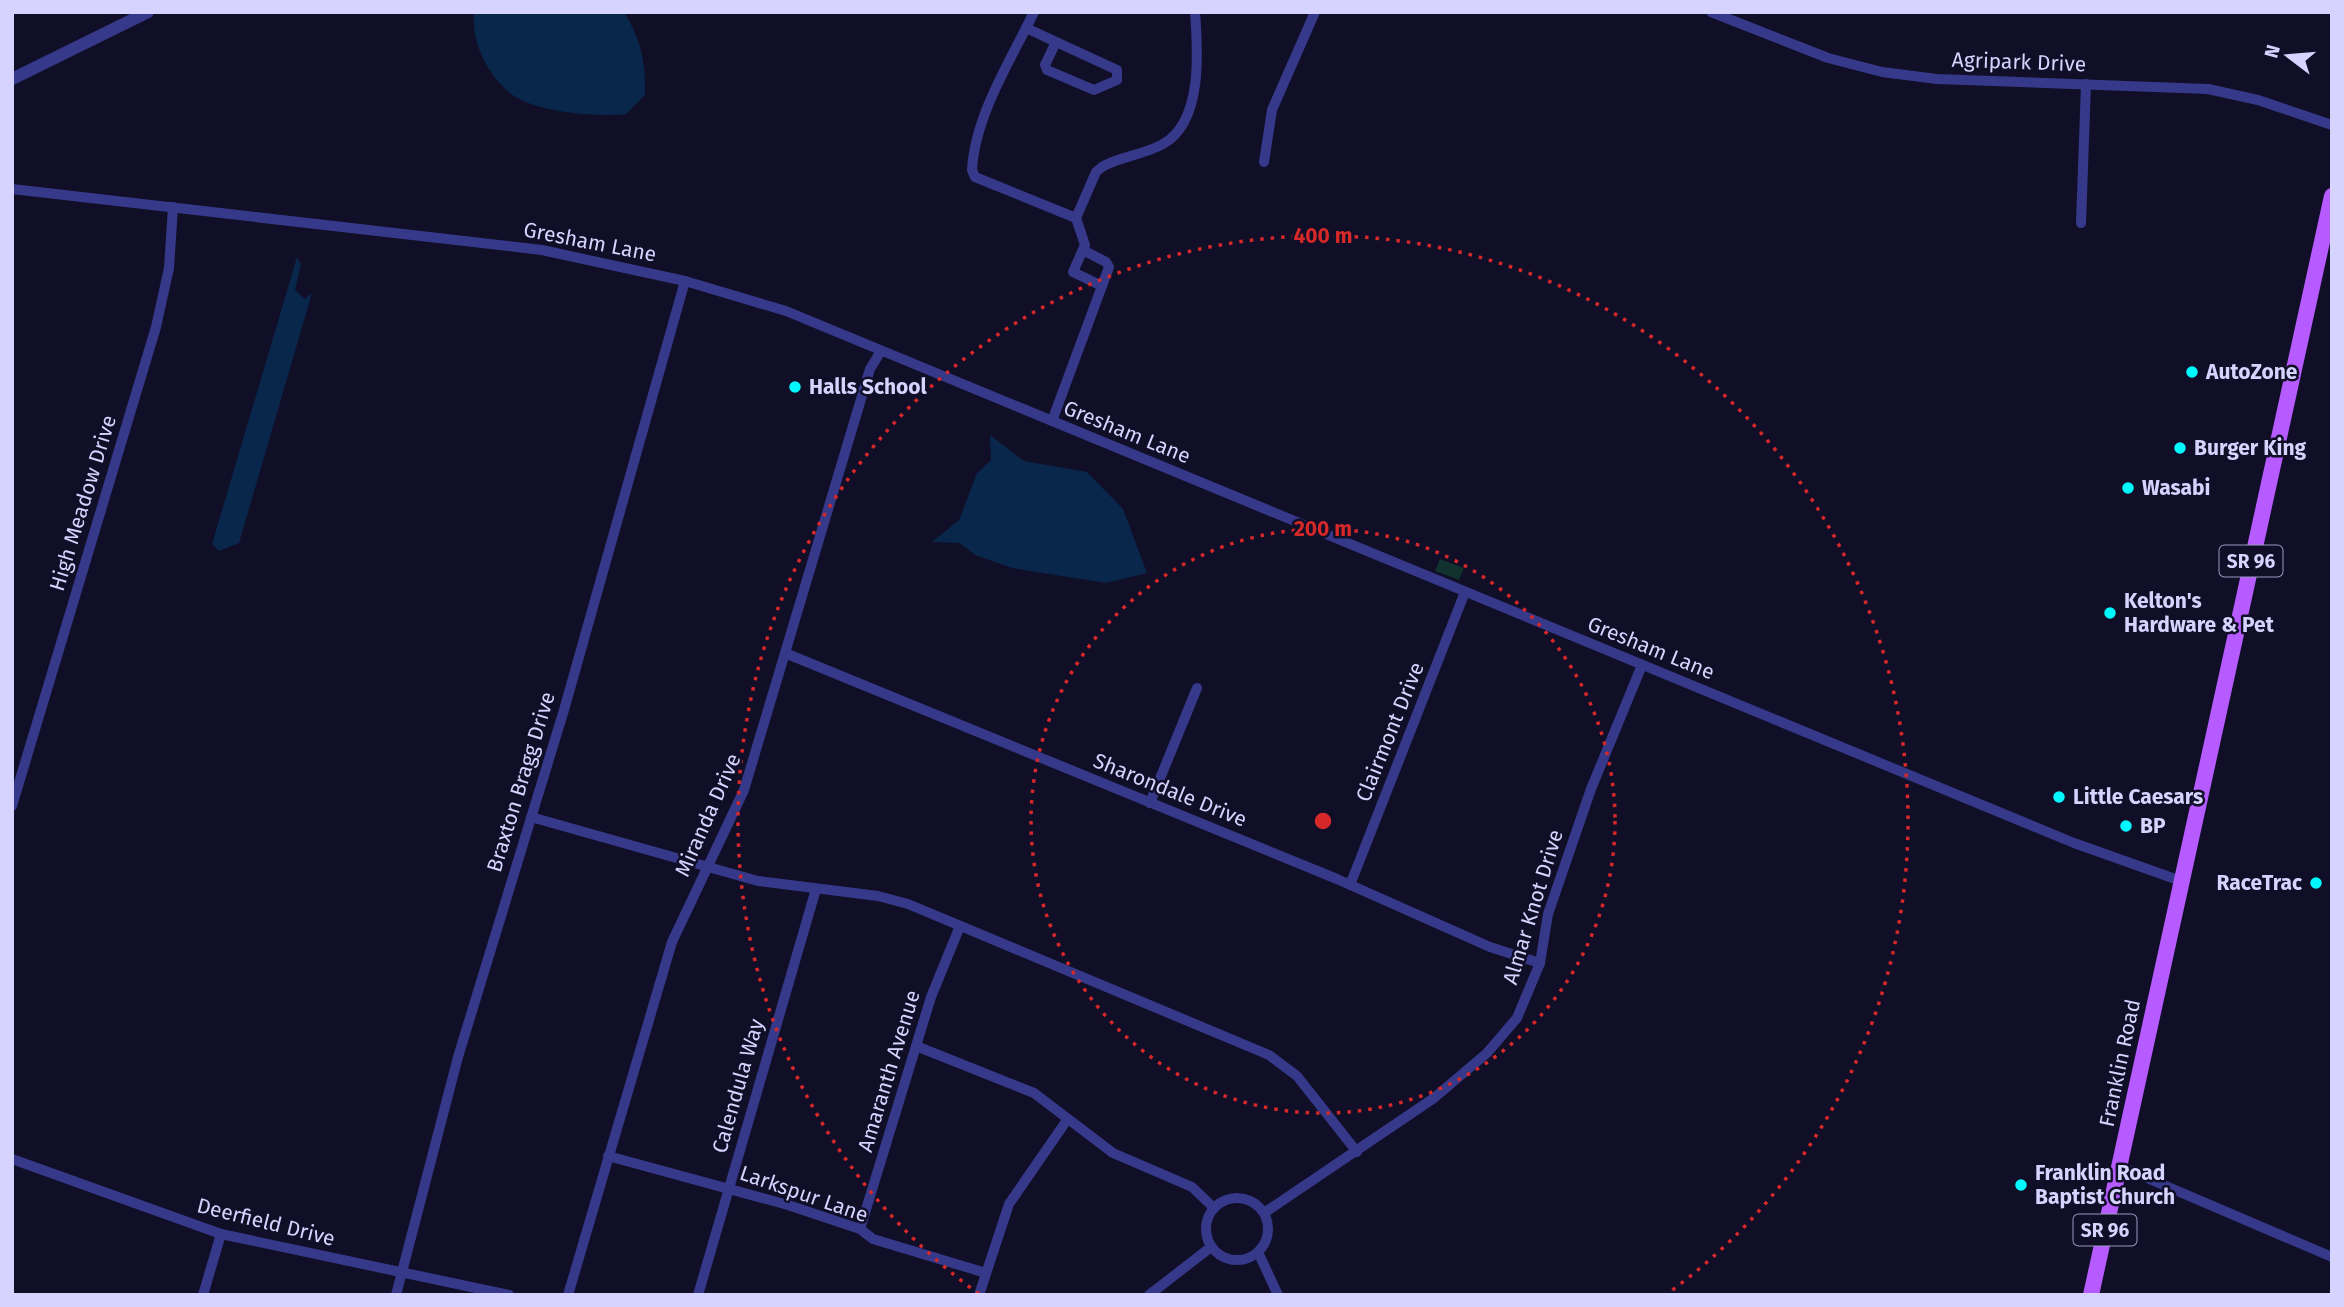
<svg xmlns="http://www.w3.org/2000/svg" width="2344" height="1307" font-family="'Fira Sans',sans-serif">
<rect width="100%" height="100%" fill="#110e28"/>
<polygon fill="#11322e" points="1440,559 1464,568 1459,580 1435,571"/>
<g fill="#09264b">
<path d="M474,12H624C641,39 646,63 645,95L626,114C597,117 534,113 510,93C487,74 471,42 474,12Z"/>
<polygon points="297,257 301,265 295,290 305,299 312,293 239,543 219,551 212,544"/>
<polygon points="990,435 1024,461 1087,472 1123,509 1147,573 1106,583 1012,568 975,555 960,543 932,542 959,520 977,473 991,460"/>
</g>
<g fill="none" stroke-linecap="round" stroke-linejoin="round">
<g stroke="#363989" stroke-width="10">
<path d="M1034,12C1011,60 975,115 972,170L975,177L1076,218L1085,245L1073,272L1102,286L1052,421"/>
<polyline points="1711,12 1828,58 1882,72 1937,79 2208,89 2258,100 2332,125"/>
<polyline points="1026,28 1117,70 1117,80 1094,90 1047,70 1045,65 1056,42"/>
<polyline points="1264,162 1272,110 1315,12"/>
<polyline points="12,189 542,250 685,281 786,311 2074,843 2181,881"/>
<path d="M1076,218L1096,172L1102,167C1117,157 1144,155 1163,144C1203,122 1198,51 1195,12"/>
<polyline points="2081,223 2086,84"/>
<polyline points="1083,250 1106,262 1109,267 1102,286"/>
<polyline points="785,653 1337,879 1490,947 1540,963"/>
<polyline points="1150,803 1197,688"/>
<polyline points="12,806 156,327 169,268 173,207"/>
<polyline points="531,817 758,881 878,896 908,904 1269,1055 1297,1076 1357,1152"/>
<polyline points="1350,885 1465,592"/>
<polyline points="916,1046 1034,1093 1113,1153 1192,1187 1214,1208"/>
<polyline points="608,1156 788,1205 860,1229 873,1239 986,1273"/>
<polyline points="12,1159 221,1234 509,1295"/>
<polyline points="2119,1166 2332,1257"/>
<circle cx="1237" cy="1229" r="31"/>
<polyline points="1264,1213 1434,1098 1487,1053 1517,1018 1540,963 1548,914 1591,789 1642,665"/>
<polyline points="860,1229 931,997 960,926"/>
<polyline points="1258,1252 1278,1295"/>
<polyline points="203,1295 221,1234"/>
<polyline points="396,1295 458,1057 564,710 685,281"/>
<polyline points="568,1295 672,942 744,790 870,369 881,351"/>
<polyline points="698,1295 816,889"/>
<polyline points="979,1295 1009,1204 1067,1120"/>
<polyline points="1149,1295 1211,1247"/>
</g>
<polyline stroke="#363989" stroke-width="12" points="12,79 148,12"/>
<polyline stroke="#b65bff" stroke-width="16" points="2091,1295 2332,196"/>
</g>
<g fill="none" stroke="#d62828" stroke-width="3.5" stroke-dasharray="3.5 7">
<circle cx="1323" cy="821" r="292"/>
<path d="M979 1294A585 585 0 1 1 1667 1294"/>
</g>
<g fill="#00f8ff" stroke="#110e28" stroke-width="2.5">
<circle cx="2192" cy="372" r="7"/>
<circle cx="795" cy="387" r="7"/>
<circle cx="2180" cy="448" r="7"/>
<circle cx="2128" cy="488" r="7"/>
<circle cx="2110" cy="613" r="7"/>
<circle cx="2059" cy="797" r="7"/>
<circle cx="2126" cy="826" r="7"/>
<circle cx="2316" cy="883" r="7"/>
<circle cx="2021" cy="1185" r="7"/>
</g>
<g text-anchor="middle" stroke-width="5" stroke-linejoin="round" paint-order="stroke">
<g fill="#110e28" stroke="#9b99be" stroke-width="2">
<rect x="2219.5" y="545.5" width="63" height="31" rx="5"/>
<rect x="2073.5" y="1214.5" width="63" height="31" rx="5"/>
</g>
<g font-size="19" font-weight="bold" fill="#d6d4ff">
<text x="2251" y="568">SR 96</text>
<text x="2105" y="1237">SR 96</text>
</g>
<g font-size="21" fill="#d6d4ff" stroke="#110e28">
<text transform="translate(2019 62) rotate(2)" y="7">Agripark Drive</text>
<text transform="translate(590 242) rotate(11)" y="7">Gresham Lane</text>
<text transform="translate(1127 432) rotate(22)" y="7">Gresham Lane</text>
<text transform="translate(83 503) rotate(-73)" y="7">High Meadow Drive</text>
<text transform="translate(1651 648) rotate(22)" y="7">Gresham Lane</text>
<text transform="translate(1390 732) rotate(-68)" y="7">Clairmont Drive</text>
<text transform="translate(521 782) rotate(-73)" y="7">Braxton Bragg Drive</text>
<text transform="translate(1170 790) rotate(22)" y="7">Sharondale Drive</text>
<text transform="translate(708 815) rotate(-66)" y="7">Miranda Drive</text>
<text transform="translate(1533 907) rotate(-73)" y="7">Almar Knot Drive</text>
<text transform="translate(2120 1063) rotate(-78)" y="7">Franklin Road</text>
<text transform="translate(889 1071) rotate(-73)" y="7">Amaranth Avenue</text>
<text transform="translate(738 1086) rotate(-74)" y="7">Calendula Way</text>
<text transform="translate(804 1194) rotate(19)" y="7">Larkspur Lane</text>
<text transform="translate(266 1222) rotate(14)" y="7">Deerfield Drive</text>
</g>
<g font-size="21" font-weight="bold" fill="#d6d4ff" stroke="#110e28" text-anchor="start">
<text x="2206" y="379">AutoZone</text>
<text x="809" y="394">Halls School</text>
<text x="2194" y="455">Burger King</text>
<text x="2142" y="495">Wasabi</text>
<text x="2124" y="608">Kelton's<tspan x="2124" dy="24">Hardware &amp; Pet</tspan></text>
<text x="2073" y="804">Little Caesars</text>
<text x="2140" y="833">BP</text>
<text x="2302" y="890" text-anchor="end">RaceTrac</text>
<text x="2035" y="1180">Franklin Road<tspan x="2035" dy="24">Baptist Church</tspan></text>
</g>
</g>
<circle cx="1323" cy="821" r="10" fill="#d62828" stroke="#110e28" stroke-width="3.5"/>
<g font-size="21" text-anchor="middle" font-weight="bold" fill="#d62828" stroke="#110e28" stroke-width="5" stroke-linejoin="round" paint-order="stroke">
<text x="1323" y="243">400 m</text>
<text x="1323" y="536">200 m</text>
</g>
<rect width="2344" height="1307" fill="none" stroke="#d6d4ff" stroke-width="28"/>
<g transform="translate(2288 56) rotate(286)" stroke="#110e28" stroke-width="5" paint-order="stroke">
<path d="M0-5L12 26L0 18L-12 26Z" fill="#d6d4ff"/>
<text y="-10" font-size="19" font-weight="bold" text-anchor="middle" fill="#d6d4ff">N</text>
</g>
</svg>
